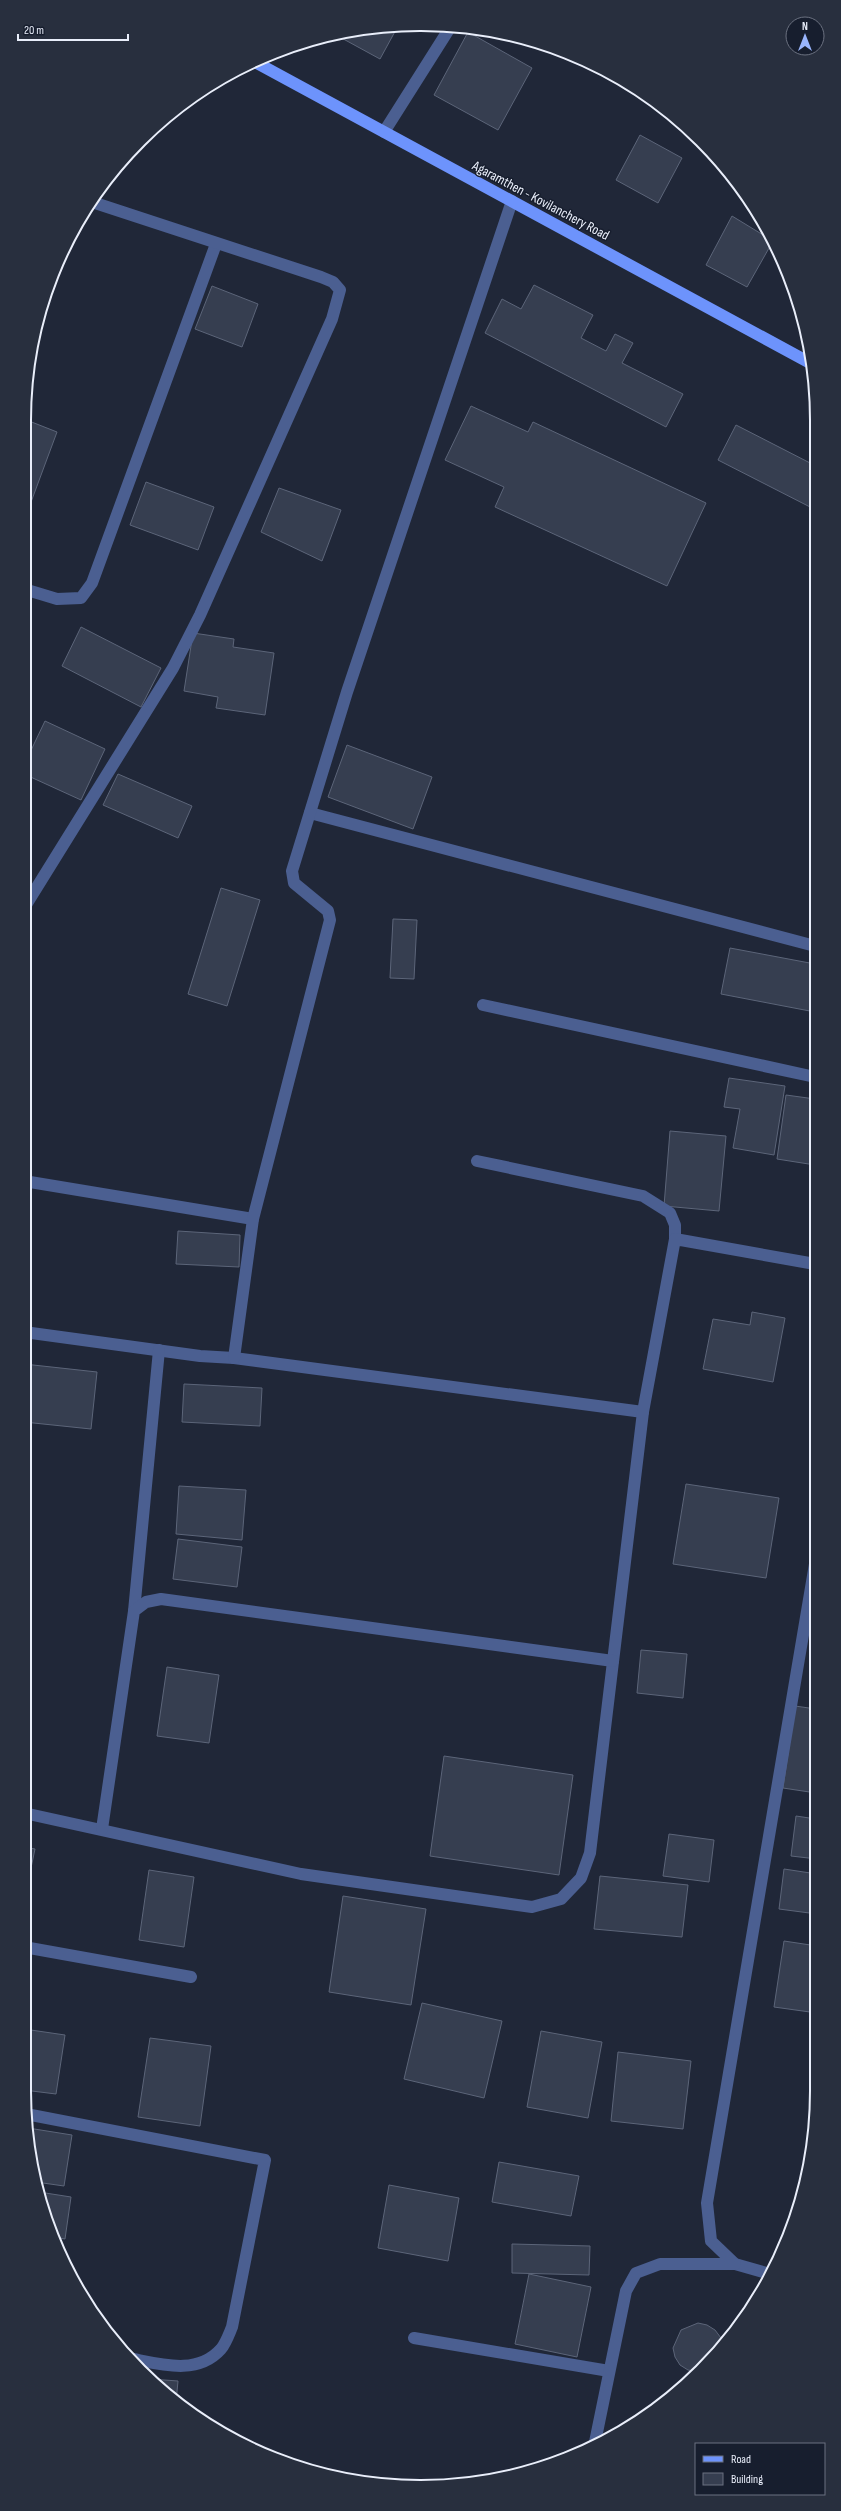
<svg xmlns="http://www.w3.org/2000/svg" width="841" height="2511" font-family="'Sofia Sans Condensed',sans-serif">
<rect width="100%" height="100%" fill="#202738"/>
<g fill="#363e50" stroke="#5c6579">
<polygon points="398,26 380,59 336,35 369,27"/>
<polygon points="468,32 532,68 498,130 434,95"/>
<polygon points="640,135 682,158 658,203 616,180"/>
<polygon points="732,216 773,241 747,287 706,265"/>
<polygon points="534,285 593,315 581,338 606,351 615,334 633,343 622,363 683,394 666,427 485,333 502,299 521,309"/>
<polygon points="212,286 258,304 242,347 195,329"/>
<polygon points="471,406 528,432 533,422 706,503 667,586 495,507 504,487 445,460"/>
<polygon points="24,419 57,432 24,521"/>
<polygon points="736,425 814,465 814,509 718,460"/>
<polygon points="146,482 214,507 198,550 130,525"/>
<polygon points="279,488 341,510 322,561 261,532"/>
<polygon points="81,627 161,668 141,707 62,666"/>
<polygon points="193,633 234,639 233,647 274,653 265,715 216,708 218,697 184,691"/>
<polygon points="45,721 105,749 81,800 24,774 24,765"/>
<polygon points="347,745 432,777 413,829 328,797"/>
<polygon points="118,774 192,806 178,838 103,805"/>
<polygon points="221,888 260,900 227,1006 188,994"/>
<polygon points="393,919 417,920 414,979 390,978"/>
<polygon points="730,948 815,964 815,1012 721,994"/>
<polygon points="729,1078 785,1086 774,1155 733,1148 740,1109 724,1107"/>
<polygon points="786,1095 815,1099 815,1165 777,1159"/>
<polygon points="670,1131 726,1136 719,1211 664,1206"/>
<polygon points="178,1231 240,1235 239,1267 176,1264"/>
<polygon points="752,1312 785,1318 773,1382 703,1369 713,1319 750,1325"/>
<polygon points="24,1364 97,1372 91,1429 24,1422"/>
<polygon points="184,1384 262,1388 260,1426 182,1422"/>
<polygon points="686,1484 779,1498 766,1578 673,1564"/>
<polygon points="179,1486 246,1490 242,1540 176,1534"/>
<polygon points="178,1539 242,1547 237,1587 173,1579"/>
<polygon points="641,1650 687,1654 683,1698 637,1693"/>
<polygon points="167,1667 219,1675 209,1743 157,1736"/>
<polygon points="795,1706 816,1709 816,1793 783,1788"/>
<polygon points="444,1756 573,1775 559,1875 430,1856"/>
<polygon points="796,1816 816,1819 817,1859 791,1856"/>
<polygon points="669,1834 714,1840 709,1882 663,1876"/>
<polygon points="24,1847 35,1849 24,1901"/>
<polygon points="784,1869 817,1874 817,1914 779,1909"/>
<polygon points="149,1870 194,1877 184,1947 139,1940"/>
<polygon points="600,1876 688,1885 682,1937 594,1929"/>
<polygon points="343,1896 426,1909 411,2005 329,1992"/>
<polygon points="784,1941 817,1946 817,2013 774,2007"/>
<polygon points="422,2003 502,2021 484,2098 404,2079"/>
<polygon points="24,2029 65,2035 56,2094 24,2090"/>
<polygon points="541,2031 602,2042 588,2118 527,2107"/>
<polygon points="150,2038 211,2046 200,2126 138,2117"/>
<polygon points="618,2052 691,2061 683,2129 611,2121"/>
<polygon points="28,2128 72,2135 64,2186 36,2182 32,2168"/>
<polygon points="499,2162 579,2176 571,2216 492,2202"/>
<polygon points="389,2185 459,2198 448,2261 378,2248"/>
<polygon points="39,2192 71,2197 65,2239 53,2237"/>
<polygon points="512,2244 590,2246 589,2275 512,2273"/>
<polygon points="529,2274 591,2287 577,2357 515,2344"/>
<polygon points="698,2323 707,2325 715,2330 721,2338 722,2346 701,2371 697,2372 688,2370 680,2365 675,2357 673,2348 681,2330"/>
<polygon points="151,2379 178,2381 176,2402"/>
<polygon points="631,2419 639,2421 629,2427"/>
</g>
<g fill="none" stroke-linecap="round" stroke-linejoin="round">
<g stroke="#4b5f91" stroke-width="12">
<polyline points="384,132 451,26"/>
<polyline points="24,589 57,599 81,598 92,583 216,244"/>
<polyline points="310,813 815,946"/>
<polyline points="24,908 173,668 200,615 332,319 340,290 333,282 321,277 92,202"/>
<polyline points="483,1005 815,1077"/>
<polyline points="477,1161 643,1196 670,1213 675,1225 675,1239"/>
<polyline points="24,1181 253,1219"/>
<polyline points="24,1332 200,1356 234,1358 643,1412"/>
<polyline points="234,1358 253,1219 330,920 328,911 294,883 292,871 347,692 512,201"/>
<polyline points="134,1611 159,1350"/>
<polyline points="24,1813 301,1874 532,1907 561,1899 581,1878 590,1853 643,1412 675,1239 815,1264"/>
<polyline points="102,1829 134,1611 146,1602 161,1599 613,1661"/>
<polyline points="24,1947 191,1977"/>
<path d="M26,2114L265,2160L232,2327C229,2334 226,2343 221,2349C197,2376 160,2364 128,2358"/>
<polyline points="770,2274 735,2264 711,2241 707,2203 816,1558"/>
<polyline points="414,2338 609,2371"/>
<polyline points="594,2447 626,2291 636,2273 660,2264 735,2264"/>
</g>
<polyline stroke="#6d93fc" stroke-width="12" points="255,62 812,364"/>
</g>
<g text-anchor="middle" stroke-width="3" stroke-linejoin="round" paint-order="stroke">
<g font-size="14" fill="#e9eefa" stroke="#171e2e">
<text transform="translate(541 200) rotate(28)" y="5">Agaramthen - Kovilanchery Road</text>
</g>
</g>
<path d="M0 0H841V2511H0ZM420 31H421A389 389 0 0 1 810 420V2091A389 389 0 0 1 421 2480H420A389 389 0 0 1 31 2091V420A389 389 0 0 1 420 31Z" fill="#282f3e" fill-rule="evenodd"/>
<path fill="none" stroke="#e9eefa" stroke-width="2" d="M420 31H421A389 389 0 0 1 810 420V2091A389 389 0 0 1 421 2480H420A389 389 0 0 1 31 2091V420A389 389 0 0 1 420 31Z"/>
<rect x="695" y="2443" width="130" height="52" fill="#171e2e" stroke="#6b7180"/>
<rect x="703" y="2456" width="20" height="6" fill="#6d93fc" stroke="#6b7180"/>
<text x="731" y="2463" font-size="12" fill="#e9eefa">Road</text>
<rect x="703" y="2473" width="20" height="12" fill="#363e50" stroke="#6b7180"/>
<text x="731" y="2483" font-size="12" fill="#e9eefa">Building</text>
<g transform="translate(805 36)"><circle r="19" fill="#171e2e" stroke="#6b7180"/>
<path d="M0-3L7 15L0 10L-7 15Z" fill="#99b5fd"/>
<text y="-6" font-size="11" font-weight="bold" text-anchor="middle" fill="#e9eefa">N</text>
</g>
<path d="M18 34v6h110v-6" fill="none" stroke="#e9eefa" stroke-width="2"/>
<text x="24" y="34" font-size="12" fill="#e9eefa" stroke="#171e2e" stroke-width="3" paint-order="stroke">20 m</text>
</svg>
